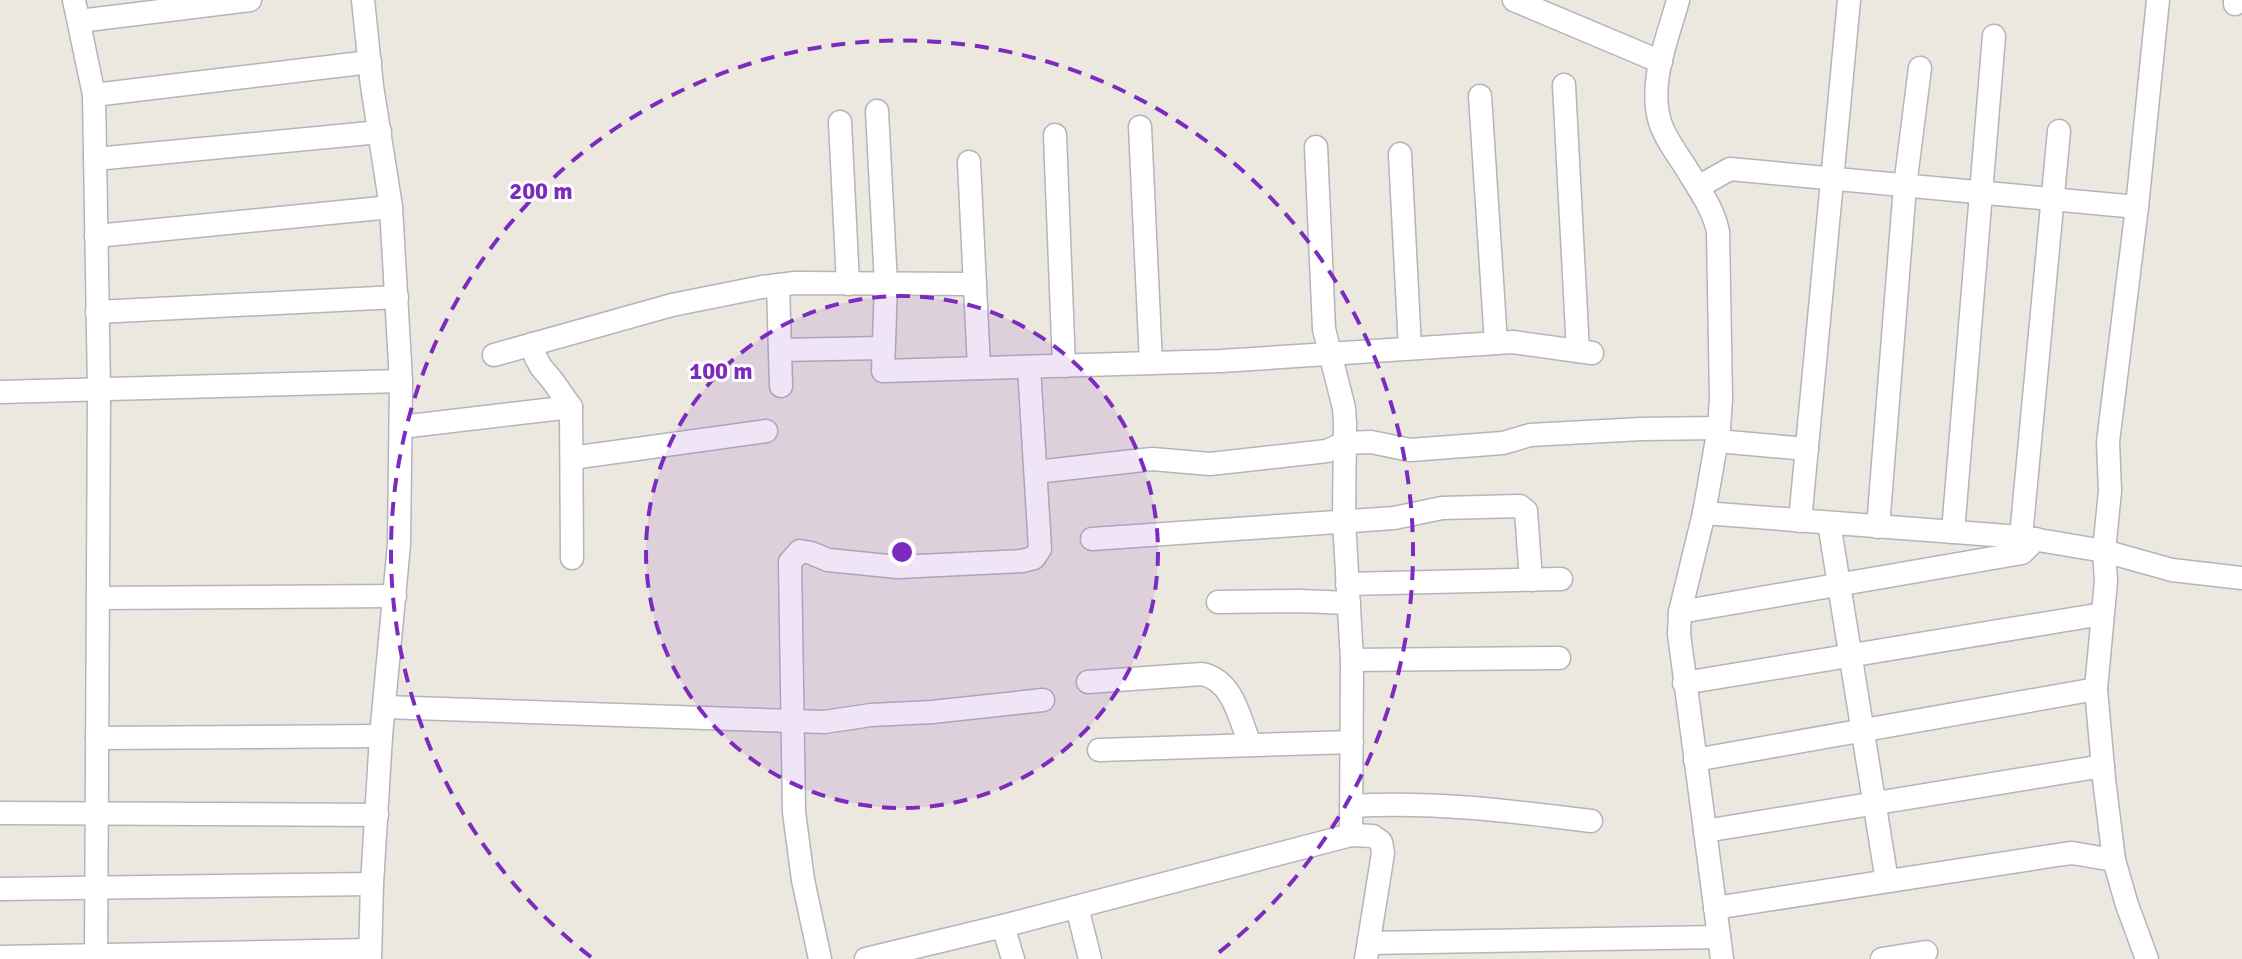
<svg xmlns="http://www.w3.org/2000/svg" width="2242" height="959" font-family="Signika,sans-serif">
<rect width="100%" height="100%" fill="#ece7df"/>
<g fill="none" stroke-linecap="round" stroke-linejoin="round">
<defs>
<g id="minor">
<polyline points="74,0 94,95 99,389 96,959"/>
<polyline points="363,0 372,86 391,207 401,381 399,544 381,736 372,884 370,959"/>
<polyline points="1514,0 1661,62"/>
<path d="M1678,0C1668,38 1648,82 1660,122C1665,139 1679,156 1688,171C1700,191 1714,210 1718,232L1721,398L1719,428L1704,513L1680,612L1679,634L1722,959"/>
<polyline points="2235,4 2235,0"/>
<polyline points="79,21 250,0"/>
<polyline points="1564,85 1578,351"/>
<polyline points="94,95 370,62"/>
<polyline points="1480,96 1496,343"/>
<polyline points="877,111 886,284 883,371 1221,361 1513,342 1592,353"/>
<polyline points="840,122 848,284"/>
<polyline points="1140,127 1151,363"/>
<polyline points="1055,135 1064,366"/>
<polyline points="1316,147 1324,329 1344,408 1345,423 1344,520 1352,660 1351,835"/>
<polyline points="1400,154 1410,348"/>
<polyline points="95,159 380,132"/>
<polyline points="969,162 979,368"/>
<polyline points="1698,187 1730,169 2137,207"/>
<polyline points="96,236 391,207"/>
<polyline points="778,285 781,386"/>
<polyline points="97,312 397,297"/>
<polyline points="532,344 536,358 541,367 552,380 571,407 572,558"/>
<polyline points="780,350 883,348"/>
<polyline points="494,355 672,305 762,287 795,283 975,284"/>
<polyline points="0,392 401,381"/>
<polyline points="401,427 571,407"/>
<polyline points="1717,441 1807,449"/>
<polyline points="572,458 766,431"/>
<polyline points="1036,472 1152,459 1210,464 1327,451 1344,443 1371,442 1410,450 1503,443 1530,435 1641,429 1719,428"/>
<polyline points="1704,513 2021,537 2104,551 2110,491 2108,442 2137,207 2158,0"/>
<polyline points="1800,521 1849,0"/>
<polyline points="1829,523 1887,881"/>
<polyline points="1878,527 1905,186 1920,68"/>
<polyline points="1953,532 1994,36"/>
<polyline points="2021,537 2059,131"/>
<polyline points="1092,539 1394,518 1442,508 1520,506 1526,511 1531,580"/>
<polyline points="1347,584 1561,579"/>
<polyline points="98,598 395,596"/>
<polyline points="1218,602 1301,601 1349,603"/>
<polyline points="1680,612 2022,553 2036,539"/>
<polyline points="1352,660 1559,658"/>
<path d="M1088,682L1202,674C1233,680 1240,719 1250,745"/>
<polyline points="1684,683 2102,614"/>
<polyline points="384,707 824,722 871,715 932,712 1043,700"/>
<polyline points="97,738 381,736"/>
<polyline points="1099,750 1352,742"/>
<polyline points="1695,760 2096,689"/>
<path d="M1351,806C1432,801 1511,811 1591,821"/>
<polyline points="0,813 377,815"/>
<polyline points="1705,831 2103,766"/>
<polyline points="0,889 372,884"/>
<polyline points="1077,907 1090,959"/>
<polyline points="1715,908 2057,855 2072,853 2114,860"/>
<polyline points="1003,926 1013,959"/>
<polyline points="1369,943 1719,937"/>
<polyline points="0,957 370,950"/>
<polyline points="820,959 803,880 794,812 790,562 800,551 811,553 828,560 898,567 1022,561 1034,558 1040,549 1029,367"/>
<polyline points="866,959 1003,926 1351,835 1373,836 1381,842 1383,853 1366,959"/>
<polyline points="1882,959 1926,952"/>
<polyline points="2147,959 2127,905 2114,860 2104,779 2096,689 2106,581 2104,551 2172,570 2242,578"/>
</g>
</defs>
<use href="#minor" stroke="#b3b5be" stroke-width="25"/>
<use href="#minor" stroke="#fff" stroke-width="22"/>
</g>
<circle cx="902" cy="552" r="256" fill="#7b2cbf" fill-opacity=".12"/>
<g fill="none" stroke="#7b2cbf" stroke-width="4" stroke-dasharray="14 10">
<circle cx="902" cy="552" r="256"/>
<path d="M591 957A511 511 0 1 1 1213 957"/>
</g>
<circle cx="902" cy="552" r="12" fill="#7b2cbf" stroke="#fff" stroke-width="4"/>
<g font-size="24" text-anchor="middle" font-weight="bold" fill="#7b2cbf" stroke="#fff" stroke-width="6" stroke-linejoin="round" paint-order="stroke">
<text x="541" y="199">200 m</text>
<text x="721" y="379">100 m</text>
</g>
</svg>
